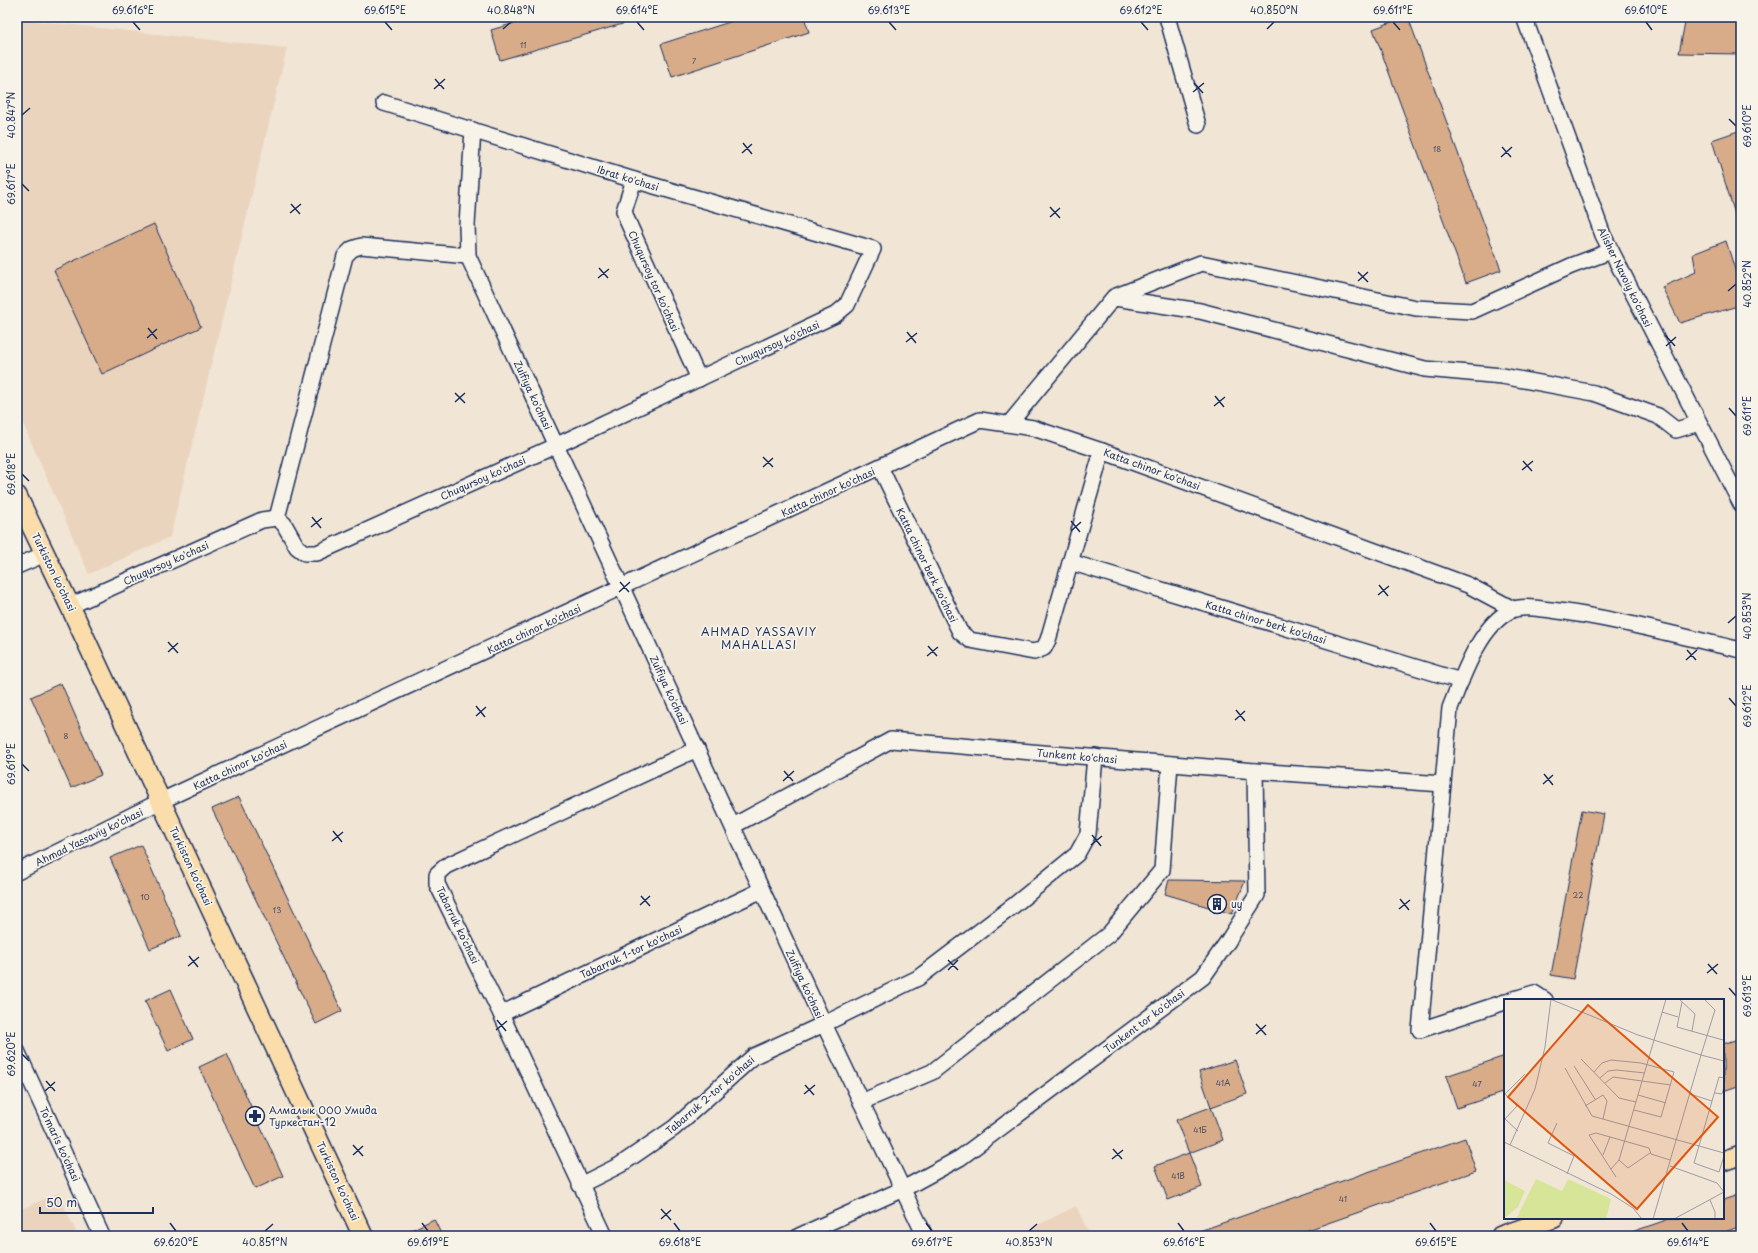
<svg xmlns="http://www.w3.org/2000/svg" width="1758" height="1253" font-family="'Playpen Sans',sans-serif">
<rect width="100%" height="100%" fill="#f1e5d5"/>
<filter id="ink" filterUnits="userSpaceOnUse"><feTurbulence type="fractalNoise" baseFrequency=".025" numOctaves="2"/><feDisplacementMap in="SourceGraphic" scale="8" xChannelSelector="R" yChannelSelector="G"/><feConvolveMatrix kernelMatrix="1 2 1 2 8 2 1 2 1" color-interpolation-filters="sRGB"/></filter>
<g filter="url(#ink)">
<g fill="#ead4be">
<polygon points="17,19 287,48 170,537 89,574 17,410"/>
<polygon points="58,1193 78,1236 17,1236 17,1211"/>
<polygon points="1076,1206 1090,1236 1016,1236"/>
</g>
<g fill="#d8ac89" stroke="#1b2f5e">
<polygon points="535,17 636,17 636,20 500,60 491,30"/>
<polygon points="745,17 804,17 809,32 672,77 661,44"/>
<polygon points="1405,17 1408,17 1501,270 1466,283 1373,29"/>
<polygon points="1686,17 1741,17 1741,54 1679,53"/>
<polygon points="1741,130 1741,224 1738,224 1712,140"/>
<polygon points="154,224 201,327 102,374 54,270"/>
<polygon points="1726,241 1737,276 1741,275 1741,305 1680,323 1662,287 1696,272 1693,254"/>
<polygon points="61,683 101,775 71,788 31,697"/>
<polygon points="239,797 342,1011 316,1024 212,809"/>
<polygon points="1582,810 1604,814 1573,979 1551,975"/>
<polygon points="141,845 181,936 150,949 110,858"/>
<polygon points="1169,880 1245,881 1232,914 1165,894"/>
<polygon points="171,989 193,1039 168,1051 145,1001"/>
<polygon points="1741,1038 1741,1085 1723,1091 1723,1044"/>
<polygon points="227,1054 283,1176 255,1189 199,1067"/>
<polygon points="1505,1056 1505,1092 1457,1108 1446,1076"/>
<polygon points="1235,1060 1247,1094 1211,1107 1199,1072"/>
<polygon points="1211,1107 1223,1140 1189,1153 1176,1120"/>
<polygon points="1465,1138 1476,1171 1291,1236 1192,1236 1191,1234"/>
<polygon points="1189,1153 1202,1187 1168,1200 1155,1166"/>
<polygon points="1741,1194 1741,1226 1714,1236 1627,1236 1626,1234 1672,1218 1723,1218 1723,1200"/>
<polygon points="434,1219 442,1236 399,1236"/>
</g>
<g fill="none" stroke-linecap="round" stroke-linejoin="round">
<defs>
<g id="minor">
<polyline points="1167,17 1198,125"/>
<polyline points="1524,17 1603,235 1741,504"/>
<polyline points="473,130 467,225 468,256 824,1024 925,1236"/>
<polyline points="634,180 624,211 627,220 699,379"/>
<polyline points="1115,298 1200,311 1425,369 1502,376 1594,393 1658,416 1676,430 1699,423"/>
<polyline points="1009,424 1114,297 1201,263 1416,308 1472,311 1571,266 1611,251"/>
<polyline points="880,467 960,632 970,640 1034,652 1044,648 1048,640 1102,451"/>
<polyline points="277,518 345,256 352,249 361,246 468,256"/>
<polyline points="1070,562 1461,681"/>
<polyline points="17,566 45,554"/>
<polyline points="70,606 262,520 277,518 284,524 297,547 305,553 317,553 557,445 835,315 847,305 873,249 634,180 384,103"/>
<polyline points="733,826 891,740 1255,771 1443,784"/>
<polyline points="17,872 161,801 980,420 1033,428 1102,451 1468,585 1513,609"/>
<polyline points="1511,1000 1534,993 1545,1000"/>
<path d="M1505,1002L1420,1030L1450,708C1462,678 1480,624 1512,610C1523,605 1540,609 1551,610C1615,618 1678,636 1741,650"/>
<polyline points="501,1014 762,890"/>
<polyline points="17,1051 102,1236"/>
<polyline points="861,1102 932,1072 1109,934 1162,870 1170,764"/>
<polyline points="580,1185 620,1165 674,1128 754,1056 824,1024 918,978 1013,906 1077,854 1088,834 1095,757"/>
<polyline points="605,1236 501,1014 437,884 437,874 446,866 697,749"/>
<polyline points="799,1236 903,1189 960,1158 1203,977 1228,941 1257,895 1255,771"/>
</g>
<g id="major">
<polyline points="17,496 70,606 363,1236"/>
<polyline points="1723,1161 1741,1155"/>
<polyline points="1501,1236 1554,1218"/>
</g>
</defs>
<use href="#minor" stroke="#1b2f5e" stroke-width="18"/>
<use href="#major" stroke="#1b2f5e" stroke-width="22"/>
<use href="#minor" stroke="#f7f3e8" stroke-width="15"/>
<use href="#major" stroke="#faddab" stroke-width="19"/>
</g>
</g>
<path fill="none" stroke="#1b2f5e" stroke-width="1.5" d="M133,22L140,30M385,22L392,30M637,22L644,30M889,22L896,30M1141,22L1148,30M1393,22L1400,30M1646,22L1652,30M503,29L511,22M1267,29L1274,22M435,79L444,89M1194,83L1203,93M434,89L445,79M1193,92L1204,83M22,115L30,108M1729,119L1736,126M743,143L752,154M1502,147L1511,157M742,153L752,144M1501,157L1512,147M22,184L29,191M291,204L300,214M1050,207L1060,218M290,213L301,204M1050,217L1060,208M599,268L608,278M1358,272L1368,282M598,278L609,269M1358,281L1368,272M1728,291L1736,284M148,328L157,339M907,332L916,343M1666,336L1675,346M147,338L157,329M906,342L917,333M1666,346L1676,337M455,393L465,403M1215,396L1224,407M455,402L465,393M1214,406L1225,397M1729,408L1736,416M763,457L773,467M1523,461L1532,471M763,467L773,458M1522,470L1533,461M22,474L29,481M312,517L321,528M1071,521L1080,532M311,527L322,518M1071,531L1081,522M620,582L629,592M1379,585L1388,596M619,592L630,582M1378,595L1389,586M1728,623L1736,616M168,642L178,653M928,646L937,656M1687,650L1696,660M168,652L178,643M927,656L938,647M1686,660L1697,650M1729,698L1736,706M476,706L485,717M1236,710L1245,721M476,716L486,707M1235,720L1245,711M22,764L29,771M784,771L793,781M1544,774L1553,785M783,781L794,771M1543,784L1553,775M333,831L342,842M1092,835L1101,846M332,841L343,832M1091,845L1102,836M641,896L650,906M1400,899L1409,910M640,905L650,896M1399,909L1410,900M189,956L198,967M948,960L958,970M1708,964L1717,974M188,966L199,957M948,970L958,960M1707,973L1718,964M1729,988L1736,996M497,1020L506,1031M1256,1024L1266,1035M496,1030L507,1021M1256,1034L1266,1025M22,1054L29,1061M46,1081L55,1091M805,1085L814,1095M45,1091L55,1082M804,1094L815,1085M353,1145L363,1156M1113,1149L1122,1159M353,1155L363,1146M1112,1159L1123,1150M661,1209L671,1220M661,1219L671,1210M170,1223L176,1231M422,1223L428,1231M674,1223L680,1231M926,1223L932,1231M1178,1223L1184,1231M1430,1223L1436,1231M1682,1223L1688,1231M265,1231L273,1224M1029,1231L1037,1224"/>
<defs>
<symbol id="building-ring" viewBox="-11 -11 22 22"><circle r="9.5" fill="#f7f3e8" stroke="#1b2f5e" stroke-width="1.5"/><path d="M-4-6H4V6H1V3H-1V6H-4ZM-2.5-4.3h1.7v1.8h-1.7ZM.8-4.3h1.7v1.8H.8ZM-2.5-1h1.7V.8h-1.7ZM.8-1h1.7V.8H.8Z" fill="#1b2f5e"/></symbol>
<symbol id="pharmacy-ring" viewBox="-11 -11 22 22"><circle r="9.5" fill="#f7f3e8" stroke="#1b2f5e" stroke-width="1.5"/><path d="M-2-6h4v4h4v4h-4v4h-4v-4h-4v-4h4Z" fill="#1b2f5e"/></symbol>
</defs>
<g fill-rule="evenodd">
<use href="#building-ring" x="1206" y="893" width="22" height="22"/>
<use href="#pharmacy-ring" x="244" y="1105" width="22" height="22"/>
</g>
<g text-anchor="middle" stroke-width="3.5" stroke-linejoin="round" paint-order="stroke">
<g font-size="8" fill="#4a4e69">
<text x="523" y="48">11</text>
<text x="694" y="64">7</text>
<text x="1437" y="152">18</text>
<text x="66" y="739">8</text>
<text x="1578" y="898">22</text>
<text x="145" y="900">10</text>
<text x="277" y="913">13</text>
<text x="1223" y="1086">41А</text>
<text x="1477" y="1087">47</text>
<text x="1200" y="1133">41Б</text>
<text x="1178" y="1179">41В</text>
<text x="1343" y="1202">41</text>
</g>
<g font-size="10" fill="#1b2f5e" stroke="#f7f3e8">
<text transform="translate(628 178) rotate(17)" y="4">Ibrat ko'chasi</text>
<text transform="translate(1625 277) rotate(64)" y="4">Alisher Navoiy ko'chasi</text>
<text transform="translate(654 281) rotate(66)" y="4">Chuqursoy tor ko'chasi</text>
<text transform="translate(777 343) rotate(-25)" y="4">Chuqursoy ko'chasi</text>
<text transform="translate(533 395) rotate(65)" y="4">Zulfiya ko'chasi</text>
<text transform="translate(1152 469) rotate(20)" y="4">Katta chinor ko'chasi</text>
<text transform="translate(483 478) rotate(-24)" y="4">Chuqursoy ko'chasi</text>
<text transform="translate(828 492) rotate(-25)" y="4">Katta chinor ko'chasi</text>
<text transform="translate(166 563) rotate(-24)" y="4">Chuqursoy ko'chasi</text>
<text transform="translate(927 565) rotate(64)" y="4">Katta chinor berk ko'chasi</text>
<text transform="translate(54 572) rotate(64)" y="4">Turkiston ko'chasi</text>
<text transform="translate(1266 622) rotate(17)" y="4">Katta chinor berk ko'chasi</text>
<text transform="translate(534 629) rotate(-25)" y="4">Katta chinor ko'chasi</text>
<text transform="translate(669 690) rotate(65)" y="4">Zulfiya ko'chasi</text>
<text transform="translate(1077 756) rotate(5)" y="4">Tunkent ko'chasi</text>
<text transform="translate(240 765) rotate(-25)" y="4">Katta chinor ko'chasi</text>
<text transform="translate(89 837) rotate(-26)" y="4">Ahmad Yassaviy ko'chasi</text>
<text transform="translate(191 866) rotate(65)" y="4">Turkiston ko'chasi</text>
<text transform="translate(458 925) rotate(64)" y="4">Tabarruk ko'chasi</text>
<text transform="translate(631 952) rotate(-25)" y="4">Tabarruk 1-tor ko'chasi</text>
<text transform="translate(805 984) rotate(65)" y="4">Zulfiya ko'chasi</text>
<text transform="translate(1144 1021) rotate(-37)" y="4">Tunkent tor ko'chasi</text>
<text transform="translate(710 1095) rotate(-41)" y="4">Tabarruk 2-tor ko'chasi</text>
<text transform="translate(60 1144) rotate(65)" y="4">To‘maris ko'chasi</text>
<text transform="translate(338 1181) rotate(65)" y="4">Turkiston ko'chasi</text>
</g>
<g font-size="10" fill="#1b2f5e" stroke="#f7f3e8" text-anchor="start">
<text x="1231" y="908">uy</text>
<text x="269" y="1114">Алмалык ООО Умида<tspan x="269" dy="12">Туркестан-12</tspan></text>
</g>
<g font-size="11" letter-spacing="1" fill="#1b2f5e" stroke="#f7f3e8">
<text x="759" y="636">AHMAD YASSAVIY<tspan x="759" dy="13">MAHALLASI</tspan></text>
</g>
</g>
<g transform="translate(1504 999)">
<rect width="220" height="220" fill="#f1e5d5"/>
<path d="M32,180L58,192L64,180L107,200L102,220H12ZM0,181L21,192L14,208L2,218H0Z" fill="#d7e598"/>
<path fill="none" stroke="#9b9ca5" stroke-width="1" d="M46,0L134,36L197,56L149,220M175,0L191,15L188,32M200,0L211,11M178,3L173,28L219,41M211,11L197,56L220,62M158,13L174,18M77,60L115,99L132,103M70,67L91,100M61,69L88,117L220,154M90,73L98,64L107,61L137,64L170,73L157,118L130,111M96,79L104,72L112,71L141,74M220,79L215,78L190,164L215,173L220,157M101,84L109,78L167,86M0,94L13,107L1,120M211,94L218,95L220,88M1,95L21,75M186,95L208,102M134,96L162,104M81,107L99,96L103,102L99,120M1,120L14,132M53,124L44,144L70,157L63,175M0,143L107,195L129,209L138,220M6,146L31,90L41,48L47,0M99,156L106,138M115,161L124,169L146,154M166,167L213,184L220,193M107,170L115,161L162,0M112,178L85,136L92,134L145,149L147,155L166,161M206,201L211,213V220M170,220L220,193"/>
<path fill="#de5710" fill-opacity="0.15" stroke="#de5710" stroke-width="2" d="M84,6L214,118L133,210L4,98Z"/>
<rect width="220" height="220" fill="none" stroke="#1b2f5e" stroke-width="2"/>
</g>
<rect width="1758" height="1253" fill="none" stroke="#f7f3e8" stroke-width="44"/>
<path d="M40 1207v6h113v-6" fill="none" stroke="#1b2f5e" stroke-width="2"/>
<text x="46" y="1207" font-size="12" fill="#1b2f5e" stroke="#f7f3e8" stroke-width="3" paint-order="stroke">50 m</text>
<rect x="22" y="22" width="1714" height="1209" fill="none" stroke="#1b2f5e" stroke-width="1.5"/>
<g font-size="10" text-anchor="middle" fill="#1b2f5e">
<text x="133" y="14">69.616°E</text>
<text x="385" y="14">69.615°E</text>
<text x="511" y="14">40.848°N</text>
<text x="637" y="14">69.614°E</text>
<text x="889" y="14">69.613°E</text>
<text x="1141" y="14">69.612°E</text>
<text x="1274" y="14">40.850°N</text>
<text x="1393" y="14">69.611°E</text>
<text x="1646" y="14">69.610°E</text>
<text transform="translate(11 115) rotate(-90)" y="4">40.847°N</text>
<text transform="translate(1747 126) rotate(-90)" y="4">69.610°E</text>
<text transform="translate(11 184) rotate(-90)" y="4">69.617°E</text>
<text transform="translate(1747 284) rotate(-90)" y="4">40.852°N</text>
<text transform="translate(1747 416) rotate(-90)" y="4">69.611°E</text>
<text transform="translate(11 474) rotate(-90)" y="4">69.618°E</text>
<text transform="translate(1747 616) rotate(-90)" y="4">40.853°N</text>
<text transform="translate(1747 706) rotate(-90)" y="4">69.612°E</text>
<text transform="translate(11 764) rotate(-90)" y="4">69.619°E</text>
<text transform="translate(1747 996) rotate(-90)" y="4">69.613°E</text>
<text transform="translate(11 1054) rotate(-90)" y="4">69.620°E</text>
<text x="176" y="1246">69.620°E</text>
<text x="265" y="1246">40.851°N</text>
<text x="428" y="1246">69.619°E</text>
<text x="680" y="1246">69.618°E</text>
<text x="932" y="1246">69.617°E</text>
<text x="1029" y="1246">40.853°N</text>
<text x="1184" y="1246">69.616°E</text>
<text x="1436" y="1246">69.615°E</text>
<text x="1688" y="1246">69.614°E</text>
</g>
</svg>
